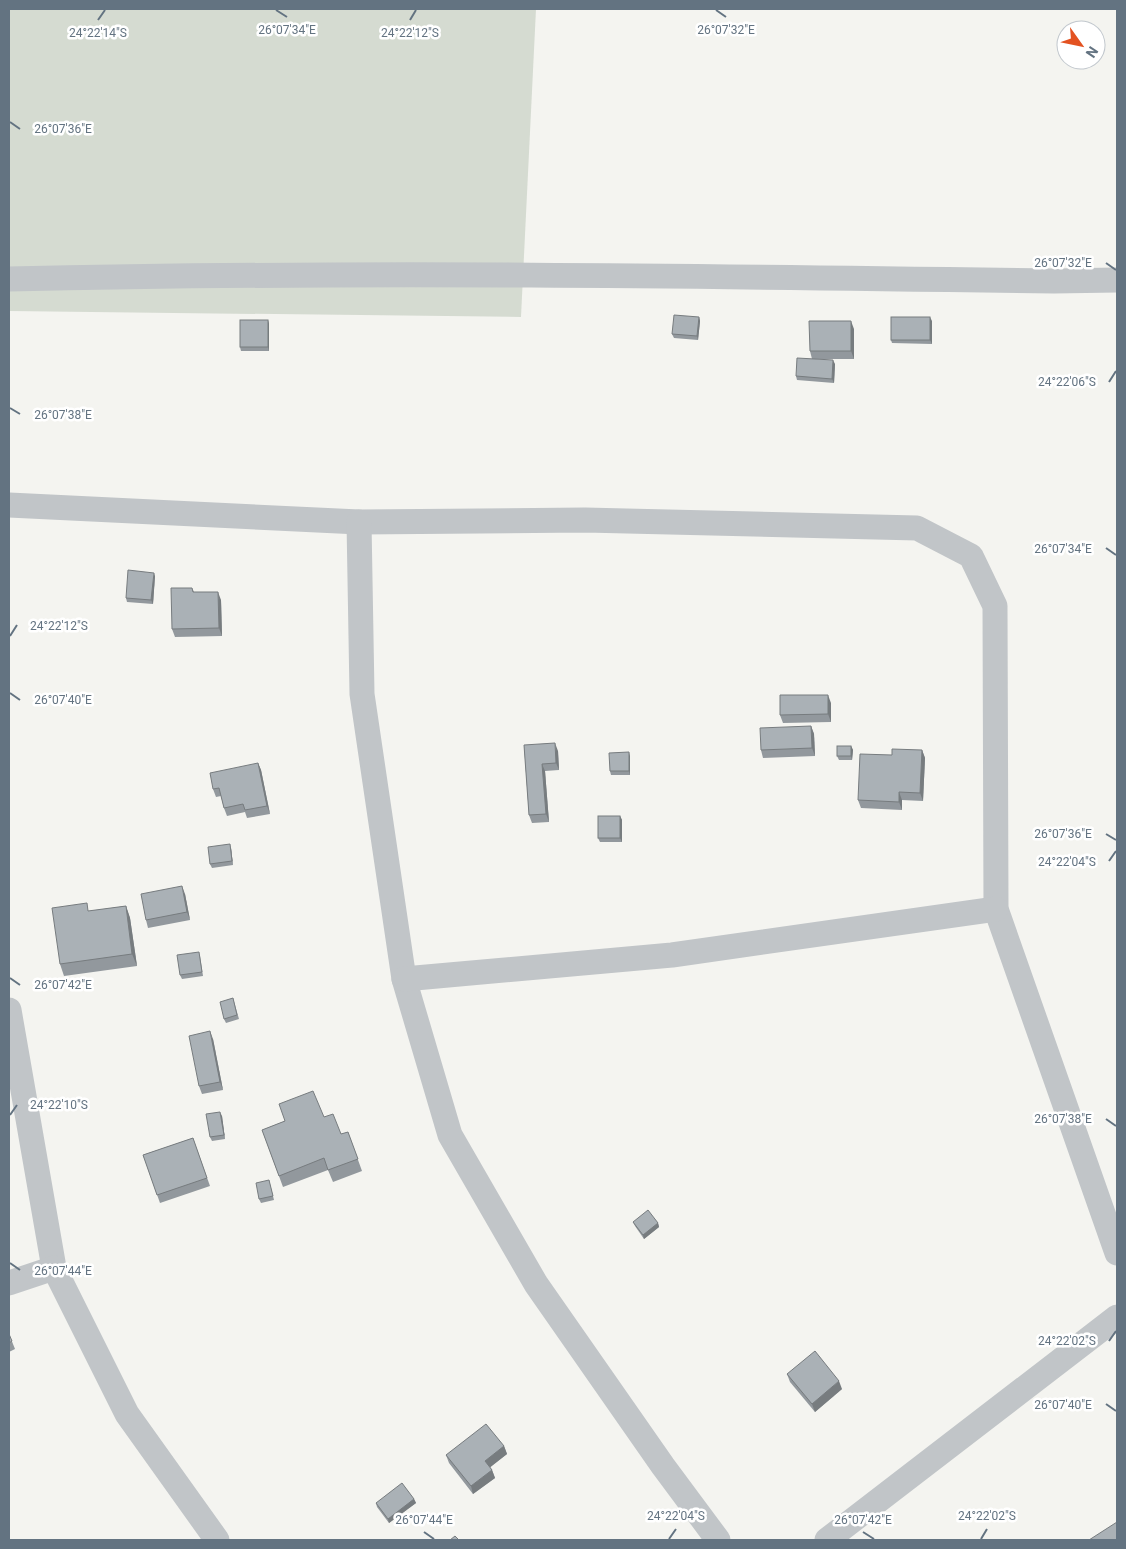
<svg xmlns="http://www.w3.org/2000/svg" width="1126" height="1549" font-family="Roboto,sans-serif">
<rect width="100%" height="100%" fill="#f4f4f0"/>
<polygon fill="#d5dbd1" points="9,9 536,9 521,317 9,311"/>
<g fill="none" stroke-linecap="round" stroke-linejoin="round">
<g stroke="#c1c5c8" stroke-width="25">
<path d="M9,279C357,271 706,276 1054,281L1117,280"/>
<polyline points="9,505 359,522 585,520 917,528 971,556 995,606 996,909 1117,1253"/>
<polyline points="359,522 362,694 404,979 450,1135 536,1284 663,1466 718,1540"/>
<polyline points="404,979 672,955 996,909"/>
<polyline points="9,1010 54,1268 127,1414 217,1540"/>
<polyline points="9,1283 54,1268"/>
<polyline points="827,1540 1117,1317"/>
</g>
</g>
<g fill="#92989d">
<polygon points="699,317 700,321 698,340 674,338 672,334"/>
<polygon points="268,320 269,324 269,351 241,351 240,347"/>
<polygon points="932,321 932,344 892,343 891,340"/>
<polygon points="854,329 854,359 813,359 835,364 834,383 797,380 796,376 812,359 810,351"/>
<polygon points="155,576 153,604 127,602 126,598"/>
<polygon points="192,588 194,592 221,600 222,636 175,637 172,629"/>
<polygon points="831,703 831,722 783,723 780,715"/>
<polygon points="811,726 814,734 815,756 763,758 761,750"/>
<polygon points="524,745 558,751 559,770 545,771 549,822 532,823 529,815"/>
<polygon points="851,746 853,750 852,760 839,760 837,756"/>
<polygon points="922,750 925,758 923,801 902,800 902,810 861,808 858,800 892,755"/>
<polygon points="630,756 630,775 611,775 610,771"/>
<polygon points="258,763 261,770 270,814 247,818 245,812 227,816 224,808 221,796 216,797 213,789"/>
<polygon points="620,816 622,820 622,842 600,842 598,838"/>
<polygon points="231,848 233,865 212,868 210,864"/>
<polygon points="185,894 190,920 148,928 146,920"/>
<polygon points="126,906 130,918 137,966 64,976 60,964 90,911"/>
<polygon points="200,956 203,976 182,979 180,975"/>
<polygon points="233,998 239,1019 226,1023 224,1019"/>
<polygon points="213,1039 223,1090 202,1094 199,1086"/>
<polygon points="222,1116 225,1139 212,1141 210,1137"/>
<polygon points="324,1117 341,1134 348,1132 362,1171 333,1182 328,1170 283,1187 262,1130 285,1121"/>
<polygon points="193,1138 210,1186 160,1203 143,1155"/>
<polygon points="269,1180 274,1200 261,1203 259,1199"/>
<polygon points="633,1222 658,1223 659,1227 644,1239 635,1226"/>
<polygon points="9,1334 15,1349 9,1352"/>
<polygon points="787,1374 842,1389 815,1412 790,1382"/>
<polygon points="504,1446 507,1454 490,1467 492,1470 495,1478 473,1494 449,1463 446,1455"/>
<polygon points="414,1499 416,1503 389,1523 377,1507 376,1503"/>
</g>
<g fill="#777c7f">
<polygon points="699,317 700,321 698,340 697,336"/>
<polygon points="930,317 932,321 932,344 930,340"/>
<polygon points="268,320 269,324 269,351 268,347"/>
<polygon points="851,321 854,329 854,359 851,351"/>
<polygon points="833,360 835,364 834,383 832,379"/>
<polygon points="154,573 155,576 153,604 151,600"/>
<polygon points="218,592 221,600 222,636 219,628"/>
<polygon points="828,695 831,703 831,722 828,714"/>
<polygon points="811,726 814,734 815,756 812,748"/>
<polygon points="555,743 558,751 559,770 556,763"/>
<polygon points="851,746 853,750 852,760 851,756"/>
<polygon points="922,750 925,758 923,801 920,793"/>
<polygon points="629,752 630,756 630,775 629,771"/>
<polygon points="258,763 261,770 270,814 267,806"/>
<polygon points="542,764 545,771 549,822 546,814"/>
<polygon points="899,792 902,800 902,810 899,802"/>
<polygon points="620,816 622,820 622,842 620,838"/>
<polygon points="230,844 231,848 233,865 232,861"/>
<polygon points="182,886 185,894 190,920 187,912"/>
<polygon points="126,906 130,918 137,966 132,954"/>
<polygon points="210,1031 213,1039 223,1090 220,1082"/>
<polygon points="220,1112 222,1116 225,1139 224,1135"/>
<polygon points="658,1223 659,1227 644,1239 643,1235"/>
<polygon points="839,1381 842,1389 815,1412 812,1404"/>
<polygon points="504,1446 507,1454 488,1469 485,1461"/>
<polygon points="492,1470 495,1478 473,1494 471,1486"/>
<polygon points="414,1499 416,1503 389,1523 388,1519"/>
</g>
<g fill="#aab1b6" stroke="#777c7f">
<polygon points="674,315 699,317 697,336 672,334"/>
<rect x="891" y="317" width="39" height="23"/>
<rect x="240" y="320" width="28" height="27"/>
<polygon points="809,321 851,321 851,351 810,351"/>
<polygon points="797,358 833,360 832,379 796,376"/>
<polygon points="128,570 154,573 151,600 126,598"/>
<polygon points="171,588 192,588 193,592 218,592 219,628 172,629"/>
<polygon points="780,695 828,695 828,714 780,715"/>
<polygon points="811,726 812,748 761,750 760,728"/>
<polygon points="555,743 556,763 542,764 546,814 529,815 524,745"/>
<rect x="837" y="746" width="14" height="10"/>
<polygon points="892,749 922,750 920,793 899,792 899,802 858,800 860,754 892,755"/>
<polygon points="629,752 629,771 610,771 609,753"/>
<polygon points="258,763 267,806 245,810 243,804 224,808 219,788 213,789 210,773"/>
<rect x="598" y="816" width="22" height="22"/>
<polygon points="230,844 232,861 210,864 208,847"/>
<polygon points="182,886 187,912 146,920 141,894"/>
<polygon points="87,903 88,911 126,906 132,954 60,964 52,908"/>
<polygon points="199,952 202,972 180,975 177,955"/>
<polygon points="233,998 237,1015 224,1019 220,1002"/>
<polygon points="210,1031 220,1082 199,1086 189,1036"/>
<polygon points="313,1091 324,1117 333,1114 341,1134 348,1132 358,1159 328,1170 324,1158 279,1176 262,1130 285,1121 279,1104"/>
<polygon points="220,1112 224,1135 210,1137 206,1114"/>
<polygon points="193,1138 207,1178 157,1195 143,1155"/>
<polygon points="269,1180 273,1196 259,1199 256,1183"/>
<polygon points="648,1210 658,1223 643,1235 633,1222"/>
<polygon points="9,1334 12,1341 9,1343"/>
<polygon points="815,1351 839,1381 812,1404 787,1374"/>
<polygon points="486,1424 504,1446 485,1461 492,1470 471,1486 446,1455"/>
<polygon points="402,1483 414,1499 388,1519 376,1503"/>
<polygon points="1117,1522 1117,1540 1089,1540"/>
<polygon points="455,1536 459,1540 450,1540"/>
</g>
<path fill="none" stroke="#637381" stroke-width="2" d="M276,10L287,17M716,10L726,17M98,20L105,10M410,20L416,10M10,122L20,129M1106,263L1116,270M1109,382L1116,371M10,408L20,414M1106,548L1116,555M10,636L17,625M10,693L20,700M1106,834L1116,840M1109,861L1116,851M10,978L20,985M10,1115L17,1105M1106,1119L1116,1126M10,1263L20,1270M1109,1341L1116,1331M1106,1404L1116,1411M424,1532L434,1539M863,1532L874,1539M669,1539L676,1529M981,1539L987,1529"/>
<g font-size="12" text-anchor="middle" fill="#637381" stroke="#fff" stroke-width="5" stroke-linejoin="round" paint-order="stroke">
<text x="287" y="34">26°07'34"E</text>
<text x="726" y="34">26°07'32"E</text>
<text x="98" y="37">24°22'14"S</text>
<text x="410" y="37">24°22'12"S</text>
<text x="63" y="133">26°07'36"E</text>
<text x="1063" y="267">26°07'32"E</text>
<text x="1067" y="386">24°22'06"S</text>
<text x="63" y="419">26°07'38"E</text>
<text x="1063" y="553">26°07'34"E</text>
<text x="59" y="630">24°22'12"S</text>
<text x="63" y="704">26°07'40"E</text>
<text x="1063" y="838">26°07'36"E</text>
<text x="1067" y="866">24°22'04"S</text>
<text x="63" y="989">26°07'42"E</text>
<text x="59" y="1109">24°22'10"S</text>
<text x="1063" y="1123">26°07'38"E</text>
<text x="63" y="1275">26°07'44"E</text>
<text x="1067" y="1345">24°22'02"S</text>
<text x="1063" y="1409">26°07'40"E</text>
<text x="676" y="1520">24°22'04"S</text>
<text x="987" y="1520">24°22'02"S</text>
<text x="424" y="1524">26°07'44"E</text>
<text x="863" y="1524">26°07'42"E</text>
</g>
<rect width="1126" height="1549" fill="none" stroke="#637381" stroke-width="20"/>
<g transform="translate(1081 45) rotate(123)"><circle r="24" fill="#ffffff" stroke="#c1c7cd"/>
<path d="M0-4L9 19L0 12L-9 19Z" fill="#e35221"/>
<text y="-8" font-size="14" font-weight="bold" text-anchor="middle" fill="#637381">N</text>
</g>
</svg>
